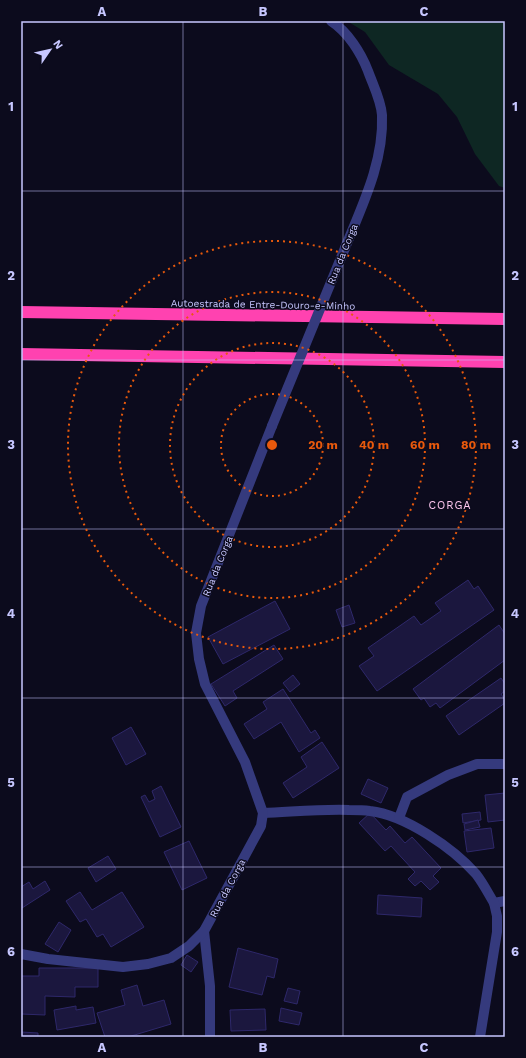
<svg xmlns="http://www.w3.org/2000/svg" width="526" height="1058" font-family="'Work Sans',sans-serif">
<rect width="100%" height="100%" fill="#0c0b1d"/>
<polygon fill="#0e2723" points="347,21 505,21 505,188 499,186 475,154 457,117 438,94 389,65 365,32"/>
<g fill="#1b173e" stroke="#2e286a">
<polygon points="468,580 474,589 478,586 494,610 377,691 359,666 374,656 368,648 414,616 421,625 441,611 435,603"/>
<polygon points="275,601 290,629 223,664 208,637"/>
<polygon points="349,605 355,623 342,627 336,610"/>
<polygon points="499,625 505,634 505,660 440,708 436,703 430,707 424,698 421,700 413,689"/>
<polygon points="274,645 283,659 233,691 237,698 225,706 211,684"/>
<polygon points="293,675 300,684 290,692 283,683"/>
<polygon points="501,678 505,684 505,691 501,694 505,700 505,703 459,735 446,716"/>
<polygon points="283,689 311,733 315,730 320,738 299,752 281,722 254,739 244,724 267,709 263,702"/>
<polygon points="131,727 146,754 126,765 112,738"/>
<polygon points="322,742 339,768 293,798 283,783 307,767 301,757"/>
<polygon points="368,779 388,788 381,803 361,794"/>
<polygon points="161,786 181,827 160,837 141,797 145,795 149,802 155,799 152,791"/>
<polygon points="505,793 505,820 488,822 485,795"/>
<polygon points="480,812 481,820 463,823 462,814"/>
<polygon points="370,813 386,830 390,826 405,843 412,837 441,868 433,876 439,882 430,890 421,881 415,886 408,879 415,872 391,846 385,851 359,823"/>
<polygon points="478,820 480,827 465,830 464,824"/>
<polygon points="491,828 494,848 467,852 464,831"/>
<polygon points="189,841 207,878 182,890 164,852"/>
<polygon points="108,856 116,869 96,882 88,868"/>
<polygon points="45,881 50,890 22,908 21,887 29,882 33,889"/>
<polygon points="80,892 92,910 122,892 144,927 111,947 103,934 97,937 86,919 80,922 66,901"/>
<polygon points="378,895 422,898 421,917 377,914"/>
<polygon points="59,922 71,930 58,952 45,944"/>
<polygon points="238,948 278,959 274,978 267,976 262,995 229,987"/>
<polygon points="187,955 198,962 191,972 181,965"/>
<polygon points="39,968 98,968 98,987 75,987 75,997 45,996 45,1015 21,1014 21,976 39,976"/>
<polygon points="137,985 143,1006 164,1000 171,1024 128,1037 105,1037 97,1013 125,1005 121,990"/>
<polygon points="288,988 300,991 297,1004 284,1001"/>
<polygon points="76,1006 76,1010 93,1007 96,1023 57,1030 54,1010"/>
<polygon points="281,1008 302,1013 299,1025 279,1021"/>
<polygon points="265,1009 266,1030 231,1031 230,1010"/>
<polygon points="21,1032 38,1033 38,1037 21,1037"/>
</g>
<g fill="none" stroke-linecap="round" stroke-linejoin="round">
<g stroke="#353a7d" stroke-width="10">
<path d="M331,21C348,32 361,53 368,71C373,85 381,100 382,115C384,162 362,206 345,248"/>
<path d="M263,813C291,812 320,809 349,810C356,810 363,810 370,811C405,815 453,848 476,874C483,883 488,893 494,903L505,901"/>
<polyline points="399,818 407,797 448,775 477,764 505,764"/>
<polyline points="204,931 210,986 210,1037"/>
<polyline points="21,954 48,959 123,967 148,964 171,958 189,946 204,931 261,826 263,813 245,762 205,684 199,659 196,633 201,606 272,426"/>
<polyline points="480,1037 497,932 497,916 494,903"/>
</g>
<g stroke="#ff42b0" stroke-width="12">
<polyline points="21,312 505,319"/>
<polyline points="21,354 505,362"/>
</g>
<polyline stroke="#353a7d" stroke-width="10" points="272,426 345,248"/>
</g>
<path fill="none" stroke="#c7c7ff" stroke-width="1" stroke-opacity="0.55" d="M183,21V1037M343,21V1037M21,191H505M21,360H505M21,529H505M21,698H505M21,867H505"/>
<g fill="none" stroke="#e8590c" stroke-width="2" stroke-dasharray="2 4">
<circle cx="272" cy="445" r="51"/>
<circle cx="272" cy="445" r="102"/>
<circle cx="272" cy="445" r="153"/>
<circle cx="272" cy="445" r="204"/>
</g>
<g text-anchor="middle" stroke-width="3" stroke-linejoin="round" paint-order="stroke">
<g font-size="10" fill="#c7c7ff" stroke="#0c0b1d">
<text transform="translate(342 254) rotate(-68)" y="4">Rua da Corga</text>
<text transform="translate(263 304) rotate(1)" y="4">Autoestrada de Entre-Douro-e-Minho</text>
<text transform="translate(217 566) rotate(-68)" y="4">Rua da Corga</text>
<text transform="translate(227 888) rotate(-62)" y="4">Rua da Corga</text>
</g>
<g font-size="11" letter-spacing="1" fill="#ffc9f1" stroke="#0c0b1d">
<text x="450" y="509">CORGA</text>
</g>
</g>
<circle cx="272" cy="445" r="6" fill="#e8590c" stroke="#0c0b1d" stroke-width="2"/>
<g font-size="12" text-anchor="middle" font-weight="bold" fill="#e8590c" stroke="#0c0b1d" stroke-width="3" stroke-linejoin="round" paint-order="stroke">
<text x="323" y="449">20 m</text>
<text x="374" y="449">40 m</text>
<text x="425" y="449">60 m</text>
<text x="476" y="449">80 m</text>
</g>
<rect width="526" height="1058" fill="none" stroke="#0c0b1d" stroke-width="44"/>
<g transform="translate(50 50) rotate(56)" stroke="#0c0b1d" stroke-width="3" paint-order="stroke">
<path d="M0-3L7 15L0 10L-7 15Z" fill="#c7c7ff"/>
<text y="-6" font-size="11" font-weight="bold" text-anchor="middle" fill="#c7c7ff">N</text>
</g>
<rect x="22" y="22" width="482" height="1014" fill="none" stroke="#c7c7ff" stroke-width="1.5"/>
<g font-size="13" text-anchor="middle" font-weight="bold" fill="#c7c7ff">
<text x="102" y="16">A</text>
<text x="263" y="16">B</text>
<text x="424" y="16">C</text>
<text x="11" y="111">1</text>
<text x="515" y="111">1</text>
<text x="11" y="280">2</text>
<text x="515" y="280">2</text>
<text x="11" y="449">3</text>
<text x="515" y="449">3</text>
<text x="11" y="618">4</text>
<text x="515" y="618">4</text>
<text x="11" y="787">5</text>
<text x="515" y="787">5</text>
<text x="11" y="956">6</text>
<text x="515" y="956">6</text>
<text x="102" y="1052">A</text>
<text x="263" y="1052">B</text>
<text x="424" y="1052">C</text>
</g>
</svg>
